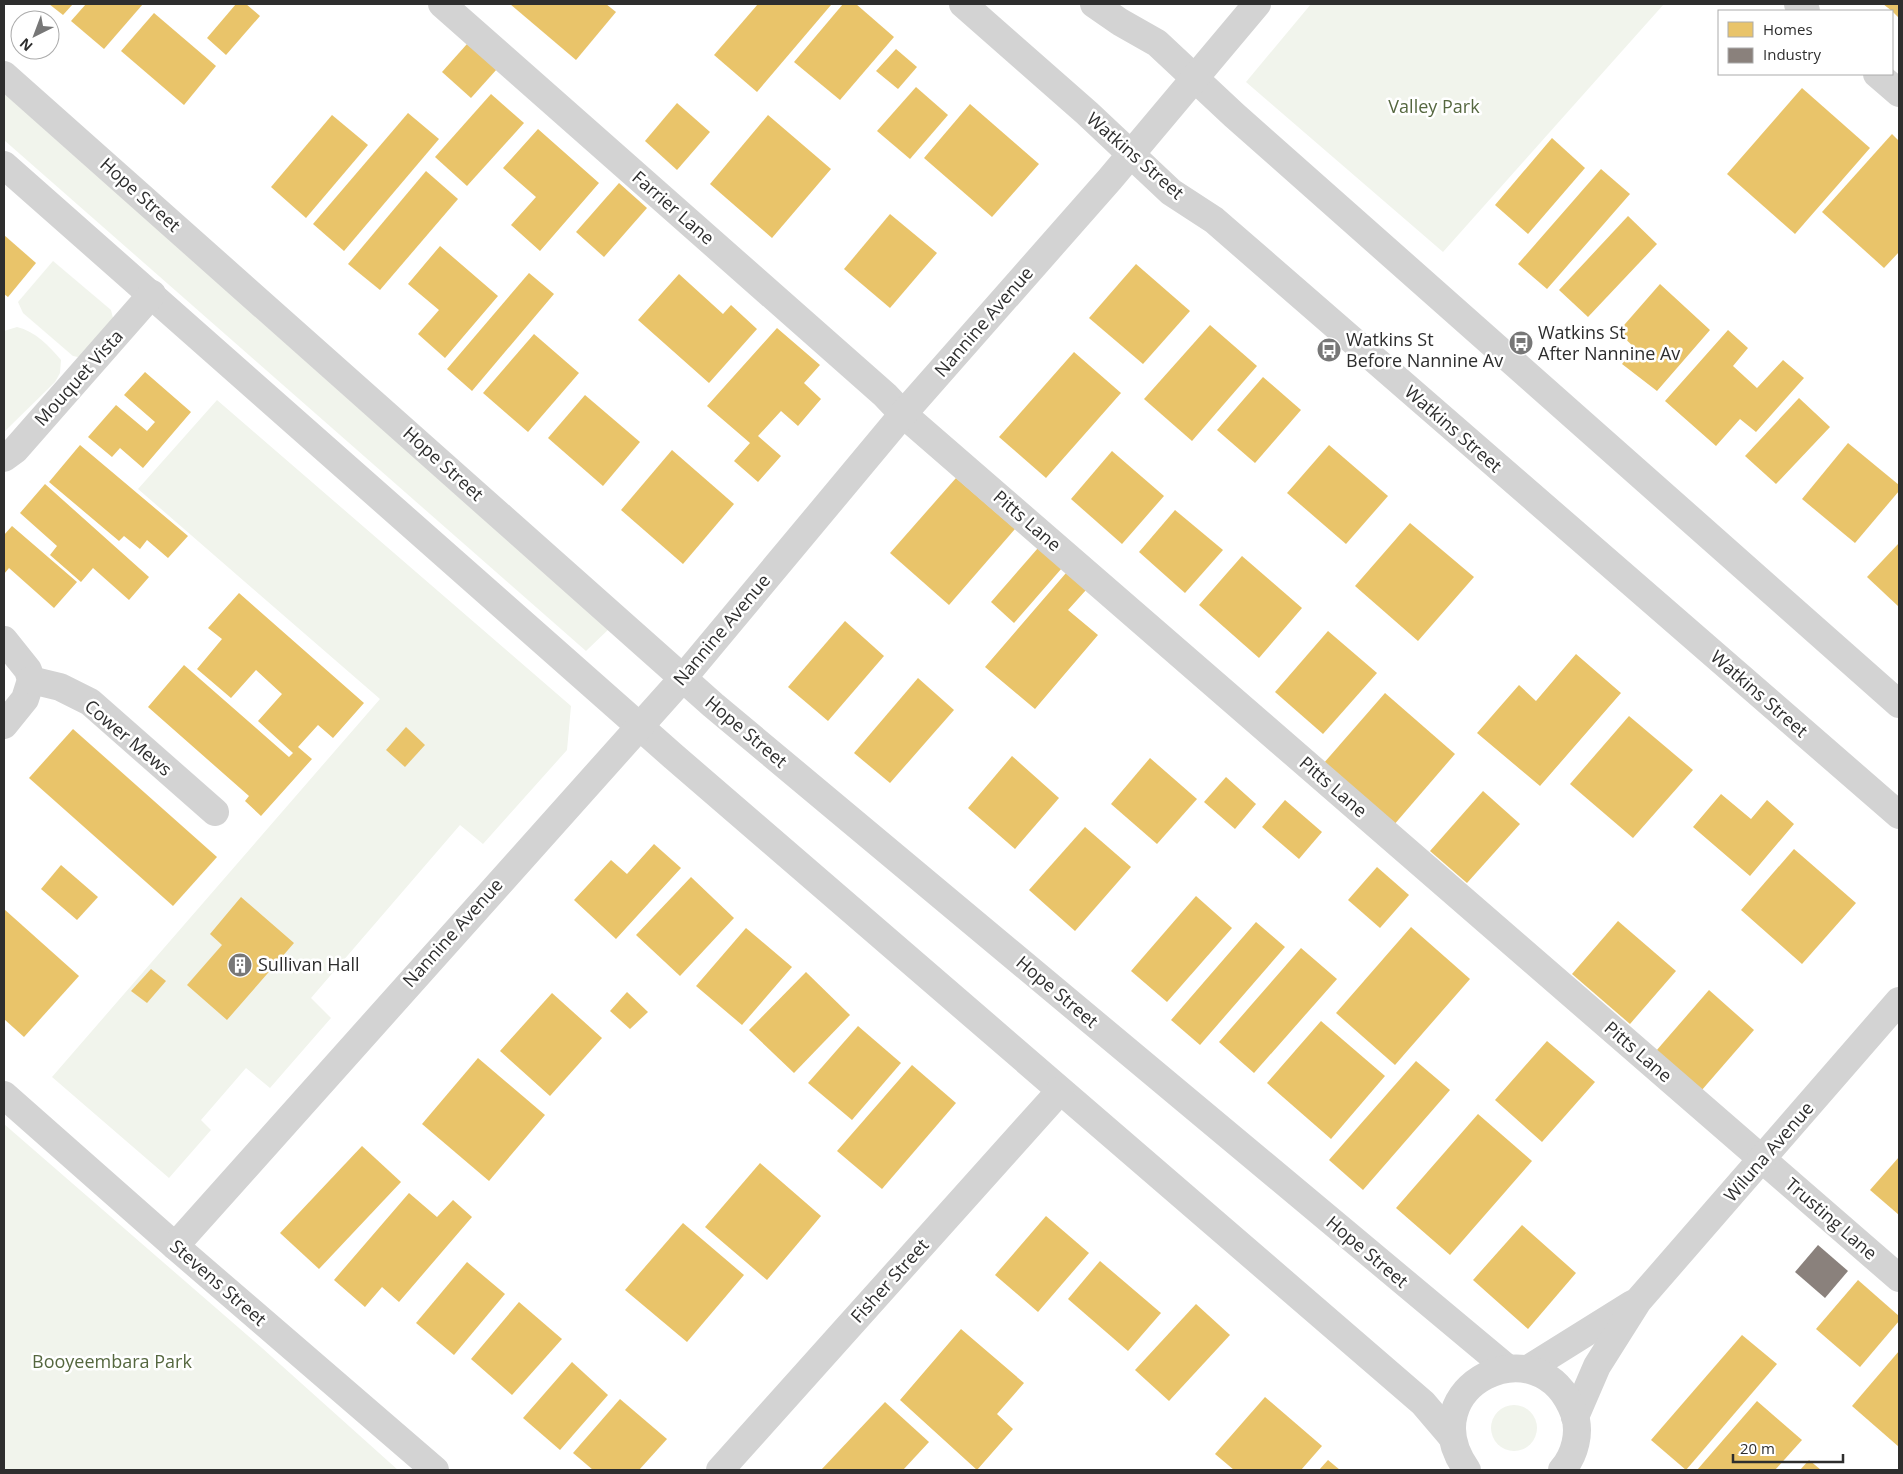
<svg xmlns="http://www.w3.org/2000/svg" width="1903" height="1474" font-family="'Open Sans',sans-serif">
<rect width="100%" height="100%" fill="#fff"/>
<g fill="#f1f4ec">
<polygon points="1311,4 1664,4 1443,252 1246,82"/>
<polygon points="4,81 612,626 586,651 4,140"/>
<polygon points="53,261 111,310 113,318 84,355 78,357 73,356 23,313 18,302"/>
<path d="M17,327C35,331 49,346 61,360L60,373L55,382L4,432V331Z"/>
<polygon points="217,400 571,706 567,750 483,844 460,825 311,998 331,1018 270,1088 246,1068 201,1120 211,1130 169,1178 52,1077 380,699 138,489"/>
<polygon points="4,1124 262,1348 398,1470 4,1470"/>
<circle cx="1514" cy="1428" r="23"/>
</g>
<g fill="#e9c46a">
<polygon points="49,4 73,4 63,15"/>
<polygon points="86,4 143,4 104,49 71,21"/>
<polygon points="236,4 246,4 260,16 226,55 207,38"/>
<polygon points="510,4 606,4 616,12 576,60"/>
<polygon points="758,4 831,5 757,92 714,55"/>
<polygon points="843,4 856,4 894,37 840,100 794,62"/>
<polygon points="1883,4 1899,4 1899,18 1892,11"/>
<polygon points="154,13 216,66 184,105 121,51"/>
<polygon points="467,44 497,69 471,98 442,72"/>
<polygon points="896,49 917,67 898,89 876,71"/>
<polygon points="916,87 948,115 910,159 877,131"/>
<polygon points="1802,88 1870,148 1795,234 1727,174"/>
<polygon points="491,94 524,123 467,186 435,157"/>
<polygon points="677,103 710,132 677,170 645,141"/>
<polygon points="970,104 1039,164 992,217 924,158"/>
<polygon points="408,113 439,139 344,251 313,224"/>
<polygon points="332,115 368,145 306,218 271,187"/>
<polygon points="768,115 831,169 772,238 710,184"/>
<polygon points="538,129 599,183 540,251 511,225 536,197 503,168"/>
<polygon points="1892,134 1899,141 1899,252 1884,268 1822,212"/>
<polygon points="1552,138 1585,168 1528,234 1495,205"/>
<polygon points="1601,169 1630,194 1547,289 1518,264"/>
<polygon points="426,171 458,199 380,290 348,264"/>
<polygon points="619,183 647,208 604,257 576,232"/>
<polygon points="890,214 937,253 890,308 844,269"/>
<polygon points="1628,216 1657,244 1588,317 1559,290"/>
<polygon points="4,235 36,263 8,297 4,294"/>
<polygon points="440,246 498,296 445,358 418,334 439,310 408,284"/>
<polygon points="1136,264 1190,311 1143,364 1089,318"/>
<polygon points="529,273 554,294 472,391 447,369"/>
<polygon points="679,274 723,314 731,305 757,329 709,383 638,320"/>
<polygon points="1660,284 1710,330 1657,391 1622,364 1635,348 1618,332"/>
<polygon points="1210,325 1257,366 1192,441 1144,399"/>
<polygon points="777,328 820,365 804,383 821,399 798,426 781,411 758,436 781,456 758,482 734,461 750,443 707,406"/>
<polygon points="1728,330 1748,348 1733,366 1757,388 1783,360 1804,378 1756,432 1740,419 1716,446 1665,401"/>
<polygon points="534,334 579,373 528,432 483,393"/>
<polygon points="1074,352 1121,393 1046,478 999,437"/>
<polygon points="145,372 191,412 143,468 120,448 112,457 88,437 116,405 147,431 155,422 124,395"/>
<polygon points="1263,377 1301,410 1255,463 1217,430"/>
<polygon points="585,395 640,442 603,486 548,438"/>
<polygon points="1799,398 1830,427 1776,484 1745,456"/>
<polygon points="1848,443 1899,485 1899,491 1855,543 1802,499"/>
<polygon points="80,445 188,536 168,558 147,540 140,549 124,536 119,541 49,482"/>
<polygon points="1329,445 1388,496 1346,544 1287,493"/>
<polygon points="672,450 734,504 683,564 621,510"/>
<polygon points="1112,451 1164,496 1122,544 1071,499"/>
<polygon points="956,478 1015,529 949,605 890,553"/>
<polygon points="45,484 149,577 129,600 93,568 81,582 50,555 57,546 20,513"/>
<polygon points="1175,510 1223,550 1185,593 1139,552"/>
<polygon points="1410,523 1474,577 1418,641 1355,586"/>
<polygon points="12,526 77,582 54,608 9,568 4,574 4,535"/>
<polygon points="1899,543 1899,607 1867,577"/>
<polygon points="1038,548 1062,568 1014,623 991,602"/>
<polygon points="1242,556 1302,608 1259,658 1199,605"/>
<polygon points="1066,573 1086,590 1068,610 1098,635 1035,709 985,667"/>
<polygon points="239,593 364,703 333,738 318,725 298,747 312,759 261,816 245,801 249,796 148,707 184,665 289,757 293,753 258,721 282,694 256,670 231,698 197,669 222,639 208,628"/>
<polygon points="845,621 884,656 828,721 788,687"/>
<polygon points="1328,631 1377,673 1323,734 1275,692"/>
<polygon points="1576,654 1621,693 1540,786 1477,733 1519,685 1536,701"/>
<polygon points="918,678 954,710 890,783 854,753"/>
<polygon points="1385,693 1455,754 1393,826 1323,764"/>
<polygon points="1629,716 1693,770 1633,838 1570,784"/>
<polygon points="406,727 425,745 405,767 386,750"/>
<polygon points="73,729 217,857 173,906 29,778"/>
<polygon points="1012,756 1059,798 1015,849 968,808"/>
<polygon points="1150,758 1197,799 1157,844 1111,804"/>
<polygon points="1226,777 1256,804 1235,829 1204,802"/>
<polygon points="1483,791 1520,824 1467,883 1430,851"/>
<polygon points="1721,794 1751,819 1767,800 1794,824 1750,876 1693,827"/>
<polygon points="1285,800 1322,832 1299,859 1262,827"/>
<polygon points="1085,827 1131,867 1075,931 1029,890"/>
<polygon points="654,844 681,868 616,939 574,900 611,860 627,874"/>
<polygon points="1794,849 1856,903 1802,964 1741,910"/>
<polygon points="61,865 98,897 77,920 41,889"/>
<polygon points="1377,867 1409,895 1380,928 1348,900"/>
<polygon points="691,877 734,918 680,976 636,935"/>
<polygon points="1196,896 1232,928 1167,1002 1131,971"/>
<polygon points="241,897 294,943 227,1020 187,985 222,945 210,934"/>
<polygon points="4,909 79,976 24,1037 4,1019"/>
<polygon points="1618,921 1676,971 1630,1024 1572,974"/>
<polygon points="1256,922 1285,947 1200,1045 1171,1020"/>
<polygon points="1411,927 1470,979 1395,1065 1336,1013"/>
<polygon points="746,928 792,967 742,1025 696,986"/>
<polygon points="1301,948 1337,979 1254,1073 1219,1042"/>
<polygon points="151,969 166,981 147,1003 131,991"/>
<polygon points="806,972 850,1015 794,1073 749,1030"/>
<polygon points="1709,990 1754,1030 1701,1091 1656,1051"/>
<polygon points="627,992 648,1012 630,1029 610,1011"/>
<polygon points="552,993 602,1038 550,1096 500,1051"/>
<polygon points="1321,1021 1385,1076 1331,1139 1267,1083"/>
<polygon points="858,1026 901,1063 852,1120 808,1083"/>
<polygon points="1547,1041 1595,1082 1542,1142 1495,1100"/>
<polygon points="478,1058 545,1115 489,1181 422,1124"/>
<polygon points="1416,1061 1450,1090 1363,1190 1329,1160"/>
<polygon points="912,1065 956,1103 882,1189 837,1151"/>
<polygon points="1478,1114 1532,1161 1450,1255 1396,1208"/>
<polygon points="362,1146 401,1182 319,1269 280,1233"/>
<polygon points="1899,1157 1899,1215 1870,1190"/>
<polygon points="760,1163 821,1216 767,1280 705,1227"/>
<polygon points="409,1193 437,1217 453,1200 472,1217 399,1302 382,1287 365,1307 334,1280"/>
<polygon points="1046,1216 1089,1253 1038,1312 995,1275"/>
<polygon points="683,1223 744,1275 687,1342 625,1290"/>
<polygon points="1522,1225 1576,1273 1528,1329 1473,1280"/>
<polygon points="1100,1261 1161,1313 1128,1351 1068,1299"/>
<polygon points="467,1262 505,1294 454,1355 416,1323"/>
<polygon points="1858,1280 1899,1316 1899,1321 1860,1367 1816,1329"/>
<polygon points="519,1302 562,1339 512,1395 471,1359"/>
<polygon points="1196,1304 1230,1335 1169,1401 1135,1370"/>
<polygon points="961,1329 1024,1383 997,1414 1013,1429 977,1470 900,1400"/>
<polygon points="1742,1335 1777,1364 1686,1470 1651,1440"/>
<polygon points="1899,1351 1899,1447 1852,1406"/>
<polygon points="572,1362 608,1395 560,1450 523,1418"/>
<polygon points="1265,1397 1322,1446 1301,1470 1234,1470 1215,1454"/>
<polygon points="620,1399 667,1439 639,1470 593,1470 573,1453"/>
<polygon points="1757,1401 1802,1440 1775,1470 1697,1470"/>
<polygon points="885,1402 929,1442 903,1470 821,1470"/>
<polygon points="1328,1460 1340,1470 1319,1470"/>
<polygon points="1809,1460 1821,1470 1800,1470"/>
</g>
<polygon fill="#8a817c" points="1818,1245 1848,1271 1825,1298 1795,1272"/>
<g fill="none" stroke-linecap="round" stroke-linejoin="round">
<g stroke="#d3d3d3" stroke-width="28">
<polyline points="442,4 885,395 903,414 1899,1278"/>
<polyline points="963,4 1087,113 1171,192 1214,220 1899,815"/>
<polyline points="1094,4 1120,22 1157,43 1234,115 1899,704"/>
<polyline points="1798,4 1806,11"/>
<polyline points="1877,74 1899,93"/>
<polyline points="4,75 713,705 1507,1368"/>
<polyline points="4,165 673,756 1423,1403 1452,1437"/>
<polyline points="4,458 15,450 152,294"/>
<polyline points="4,640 28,670 31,680 25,699 4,725"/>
<polyline points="31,680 60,687 90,702 215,812"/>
<polyline points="4,1095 175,1246 435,1470"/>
<polyline points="175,1246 683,678 903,414 1110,179 1257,4"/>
<polyline points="1528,1369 1632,1304"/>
<polyline points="1575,1417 1597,1366 1638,1301 1899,1001"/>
<polyline points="720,1470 1060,1091"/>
<path d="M1467,1470C1408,1387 1540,1321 1574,1413C1581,1432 1575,1455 1562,1470"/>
</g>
</g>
<defs>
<symbol id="bus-disc" viewBox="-11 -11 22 22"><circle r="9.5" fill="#777" stroke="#fff"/><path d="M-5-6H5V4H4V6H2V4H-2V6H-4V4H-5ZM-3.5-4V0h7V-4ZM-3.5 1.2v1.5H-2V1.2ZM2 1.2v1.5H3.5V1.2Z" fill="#fff"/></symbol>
<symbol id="building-disc" viewBox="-11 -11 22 22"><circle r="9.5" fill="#777" stroke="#fff"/><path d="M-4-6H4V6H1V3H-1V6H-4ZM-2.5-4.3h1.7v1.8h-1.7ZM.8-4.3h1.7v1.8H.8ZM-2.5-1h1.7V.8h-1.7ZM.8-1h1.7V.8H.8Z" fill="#fff"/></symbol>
</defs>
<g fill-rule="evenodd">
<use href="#bus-disc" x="1507" y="329" width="28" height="28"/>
<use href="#bus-disc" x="1315" y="336" width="28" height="28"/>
<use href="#building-disc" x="226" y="951" width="28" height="28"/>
</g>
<g text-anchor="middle" stroke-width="5" stroke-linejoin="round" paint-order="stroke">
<g font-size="18" fill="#55673f" stroke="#fff">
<text x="1434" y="113">Valley Park</text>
<text x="112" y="1368">Booyeembara Park</text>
</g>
<g font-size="18" fill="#2e2e2e" stroke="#fff">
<text transform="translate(1135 156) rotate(41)" y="6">Watkins Street</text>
<text transform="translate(140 195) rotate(42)" y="6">Hope Street</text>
<text transform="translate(673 208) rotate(41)" y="6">Farrier Lane</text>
<text transform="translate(984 322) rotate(-49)" y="6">Nannine Avenue</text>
<text transform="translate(79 378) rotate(-48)" y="6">Mouquet Vista</text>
<text transform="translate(1453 429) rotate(41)" y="6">Watkins Street</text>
<text transform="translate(443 464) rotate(42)" y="6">Hope Street</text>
<text transform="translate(1027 521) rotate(41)" y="6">Pitts Lane</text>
<text transform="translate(722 630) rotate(-50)" y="6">Nannine Avenue</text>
<text transform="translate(1759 694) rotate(41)" y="6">Watkins Street</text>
<text transform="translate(746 732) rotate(40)" y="6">Hope Street</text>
<text transform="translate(128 738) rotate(40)" y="6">Cower Mews</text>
<text transform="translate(1333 787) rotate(41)" y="6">Pitts Lane</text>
<text transform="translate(453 933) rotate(-48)" y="6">Nannine Avenue</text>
<text transform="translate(1057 992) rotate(40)" y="6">Hope Street</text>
<text transform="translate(1638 1052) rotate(41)" y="6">Pitts Lane</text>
<text transform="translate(1769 1152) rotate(-49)" y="6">Wiluna Avenue</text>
<text transform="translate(1831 1219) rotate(41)" y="6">Trusting Lane</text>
<text transform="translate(1367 1252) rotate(40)" y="6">Hope Street</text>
<text transform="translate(890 1281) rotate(-48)" y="6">Fisher Street</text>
<text transform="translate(218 1283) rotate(41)" y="6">Stevens Street</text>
</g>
<g font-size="18" fill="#2e2e2e" stroke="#fff" text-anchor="start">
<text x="1538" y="339">Watkins St<tspan x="1538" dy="21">After Nannine Av</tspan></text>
<text x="1346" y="346">Watkins St<tspan x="1346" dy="21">Before Nannine Av</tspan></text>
<text x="258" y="971">Sullivan Hall</text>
</g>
</g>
<rect width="1903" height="1474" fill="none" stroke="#2e2e2e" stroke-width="10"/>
<rect x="1718" y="10" width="175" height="65" fill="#ffffff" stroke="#ababab"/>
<rect x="1728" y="22" width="25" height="15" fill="#e9c46a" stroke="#ababab"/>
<text x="1763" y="35" font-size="15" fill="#2e2e2e">Homes</text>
<rect x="1728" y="48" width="25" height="15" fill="#8a817c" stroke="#ababab"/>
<text x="1763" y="60" font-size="15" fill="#2e2e2e">Industry</text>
<g transform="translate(35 35) rotate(222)"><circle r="24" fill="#ffffff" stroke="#ababab"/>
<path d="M0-4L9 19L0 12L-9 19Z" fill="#777777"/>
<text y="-8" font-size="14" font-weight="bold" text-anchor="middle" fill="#2e2e2e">N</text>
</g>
<path d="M1733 1454v8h110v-8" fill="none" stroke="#2e2e2e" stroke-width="2.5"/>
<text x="1740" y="1454" font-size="15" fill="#2e2e2e" stroke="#ffffff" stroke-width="4" paint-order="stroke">20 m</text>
</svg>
